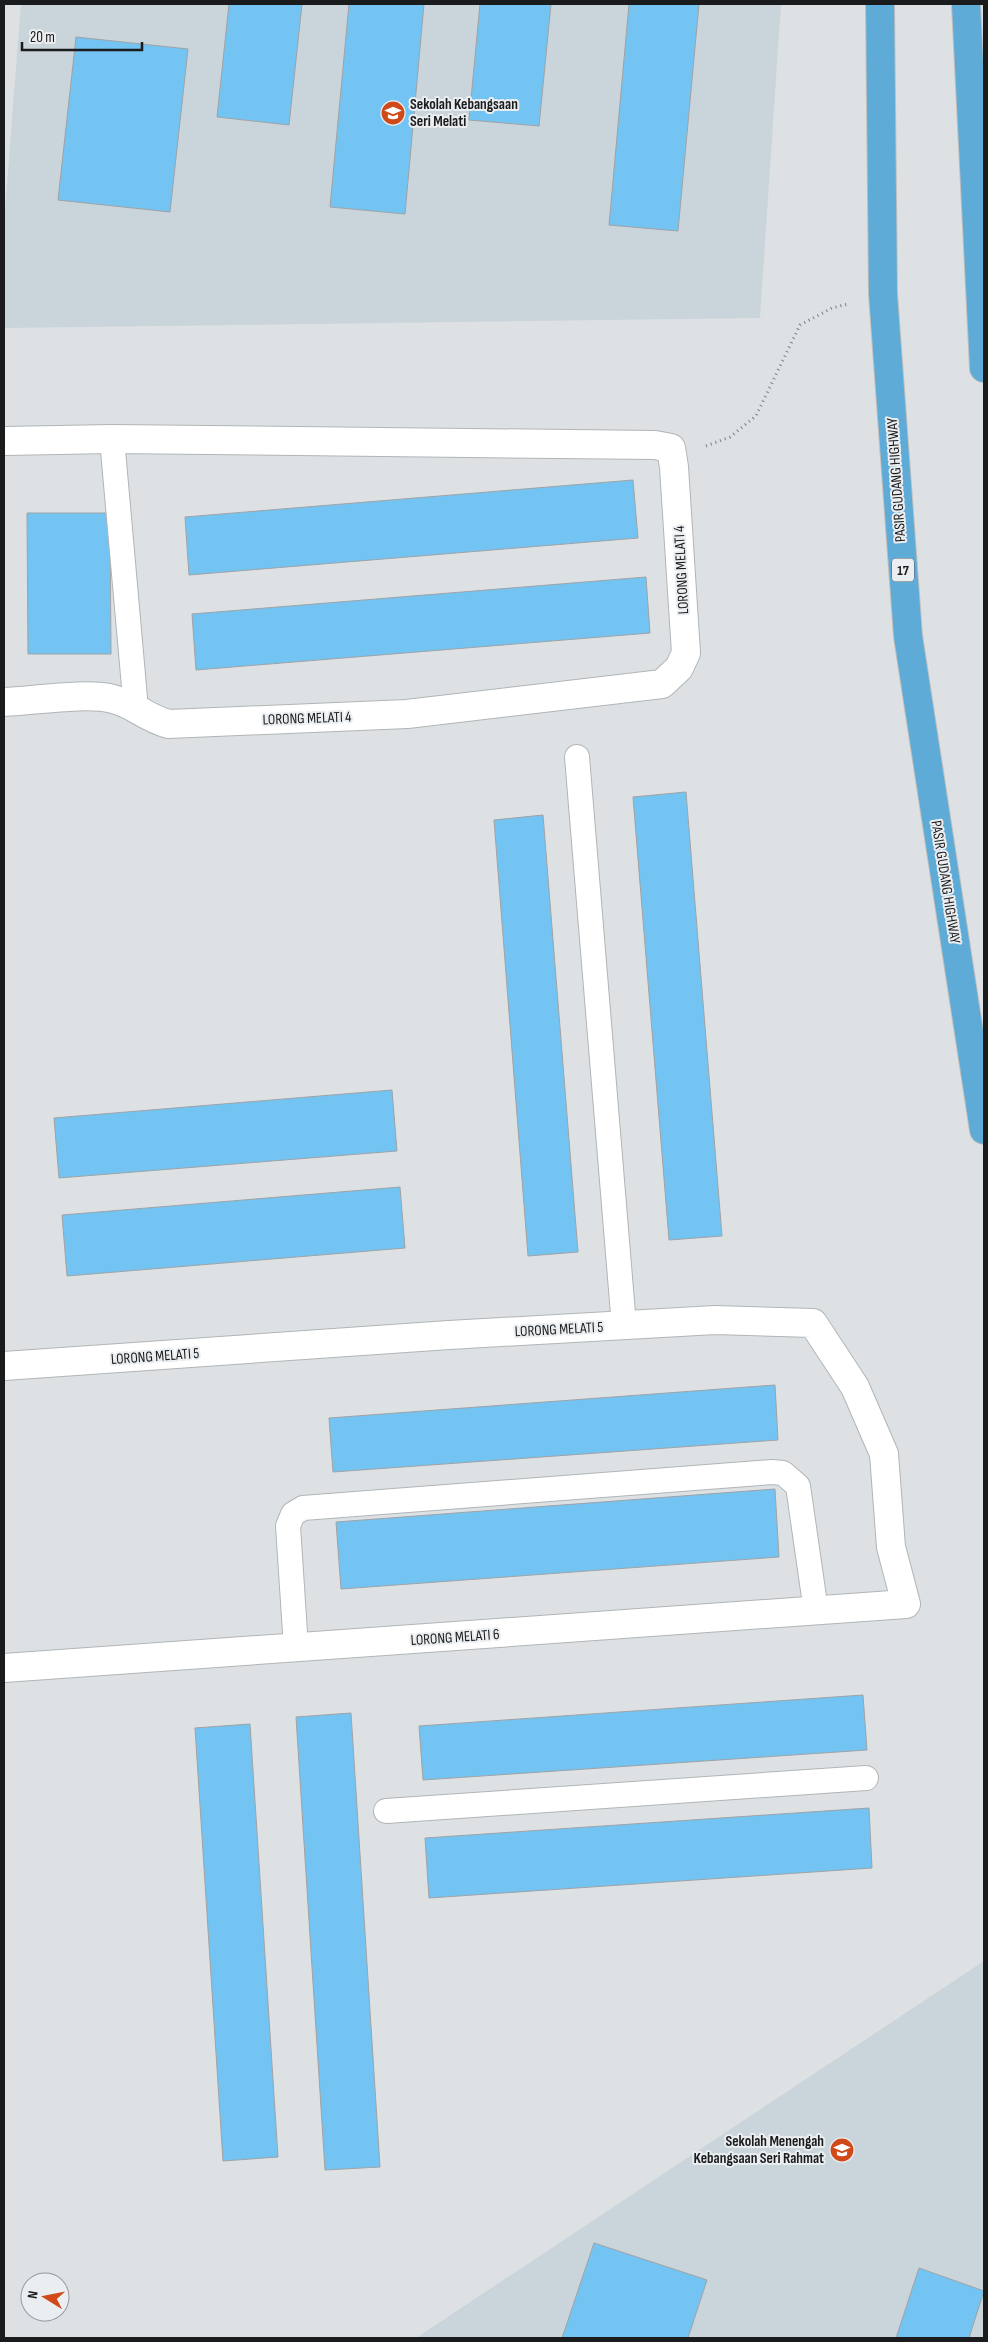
<svg xmlns="http://www.w3.org/2000/svg" width="988" height="2342" font-family="'Sofia Sans Condensed',sans-serif">
<rect width="100%" height="100%" fill="#dde1e3"/>
<g fill="#cad4db">
<polygon points="21,4 781,4 760,318 4,328 4,222"/>
<polygon points="984,1961 984,2338 416,2338"/>
</g>
<g fill="#73c4f3" stroke="#9fa3a5">
<polygon points="229,4 302,4 289,125 217,117"/>
<polygon points="349,4 424,4 405,214 330,207"/>
<polygon points="480,4 551,4 539,126 469,120"/>
<polygon points="629,4 699,4 678,231 609,225"/>
<polygon points="76,37 188,49 170,212 58,200"/>
<polygon points="633,480 638,538 189,575 185,517"/>
<polygon points="27,513 110,513 111,654 28,654"/>
<polygon points="646,577 650,633 196,670 192,614"/>
<polygon points="686,792 722,1236 669,1240 633,797"/>
<polygon points="543,815 578,1252 528,1256 494,820"/>
<polygon points="392,1090 397,1151 59,1178 54,1118"/>
<polygon points="400,1187 405,1248 67,1276 62,1215"/>
<polygon points="775,1385 778,1440 333,1472 329,1418"/>
<polygon points="775,1489 779,1557 341,1589 336,1522"/>
<polygon points="863,1695 867,1750 423,1780 419,1726"/>
<polygon points="351,1713 380,2167 325,2170 296,1717"/>
<polygon points="250,1724 278,2157 223,2161 195,1728"/>
<polygon points="869,1808 872,1868 429,1898 425,1838"/>
<polygon points="594,2243 707,2280 688,2338 562,2338"/>
<polygon points="919,2268 984,2291 969,2338 896,2338"/>
</g>
<g fill="none" stroke-linecap="round" stroke-linejoin="round">
<defs>
<g id="lane">
<polyline points="112,439 136,709"/>
<polyline points="577,757 624,1326"/>
<polyline points="296,1648 288,1526 293,1514 303,1508 772,1472 783,1473 798,1486 816,1611"/>
<polyline points="386,1811 866,1778"/>
</g>
<g id="street">
<path d="M4,441L112,439L655,445L671,448L674,467L686,653L679,668L662,684L407,714L169,724C147,719 134,704 113,699C88,692 32,701 4,702"/>
<polyline points="4,1366 449,1335 715,1320 813,1323 855,1387 884,1454 891,1547 906,1604 4,1668"/>
</g>
<g id="highway">
<polyline points="880,4 883,294 908,636 984,1130"/>
<polyline points="966,4 984,368"/>
</g>
</defs>
<use href="#lane" stroke="#b1b5b7" stroke-width="26"/>
<use href="#street" stroke="#b1b5b7" stroke-width="30"/>
<use href="#highway" stroke="#bfbfbf" stroke-width="30"/>
<polyline stroke="#7d7f81" stroke-width="3" stroke-dasharray="1 4" stroke-linecap="butt" points="706,446 730,437 756,416 800,325 832,308 848,304"/>
<use href="#lane" stroke="#fff" stroke-width="24"/>
<use href="#street" stroke="#fff" stroke-width="28"/>
<use href="#highway" stroke="#5eabd8" stroke-width="28"/>
</g>
<defs>
<symbol id="school-disc" viewBox="-11 -11 22 22"><circle r="9.5" fill="#d04918" stroke="#ebeef1"/><path d="M0-5L7-2L0 1L-7-2ZM-4 1L0 2.5L4 1V4Q0 6-4 4Z" fill="#fff"/></symbol>
</defs>
<g fill-rule="evenodd">
<use href="#school-disc" x="379" y="99" width="28" height="28"/>
<use href="#school-disc" x="828" y="2136" width="28" height="28"/>
</g>
<g text-anchor="middle" stroke-width="4" stroke-linejoin="round" paint-order="stroke">
<rect fill="#ebeef1" stroke="#595a5c" stroke-width="1" x="892" y="558.5" width="22" height="23" rx="4"/>
<g font-size="14" font-weight="bold" fill="#1a1b1c">
<text x="903" y="575">17</text>
</g>
<g font-size="15" font-weight="bold" fill="#1a1b1c" stroke="#ebeef1" text-anchor="start">
<text x="410" y="109">Sekolah Kebangsaan<tspan x="410" dy="17">Seri Melati</tspan></text>
<text x="824" y="2146" text-anchor="end">Sekolah Menengah<tspan x="824" dy="17">Kebangsaan Seri Rahmat</tspan></text>
</g>
<g font-size="15" fill="#1a1b1c" stroke="#ebeef1">
<text transform="translate(896 480) rotate(-94)" y="5">PASIR GUDANG HIGHWAY</text>
<text transform="translate(681 570) rotate(-93)" y="5">LORONG MELATI 4</text>
<text transform="translate(307 718) rotate(-2)" y="5">LORONG MELATI 4</text>
<text transform="translate(946 882) rotate(81)" y="5">PASIR GUDANG HIGHWAY</text>
<text transform="translate(559 1329) rotate(-3)" y="5">LORONG MELATI 5</text>
<text transform="translate(155 1356) rotate(-4)" y="5">LORONG MELATI 5</text>
<text transform="translate(455 1637) rotate(-4)" y="5">LORONG MELATI 6</text>
</g>
</g>
<rect width="988" height="2342" fill="none" stroke="#1a1b1c" stroke-width="10"/>
<g transform="translate(45 2297) rotate(280)"><circle r="24" fill="#ebeef1" stroke="#979a9c"/>
<path d="M0-4L9 19L0 12L-9 19Z" fill="#d04918"/>
<text y="-8" font-size="14" font-weight="bold" text-anchor="middle" fill="#1a1b1c">N</text>
</g>
<path d="M22 42v8h120v-8" fill="none" stroke="#1a1b1c" stroke-width="2.5"/>
<text x="30" y="42" font-size="15" fill="#1a1b1c" stroke="#ebeef1" stroke-width="4" paint-order="stroke">20 m</text>
</svg>
